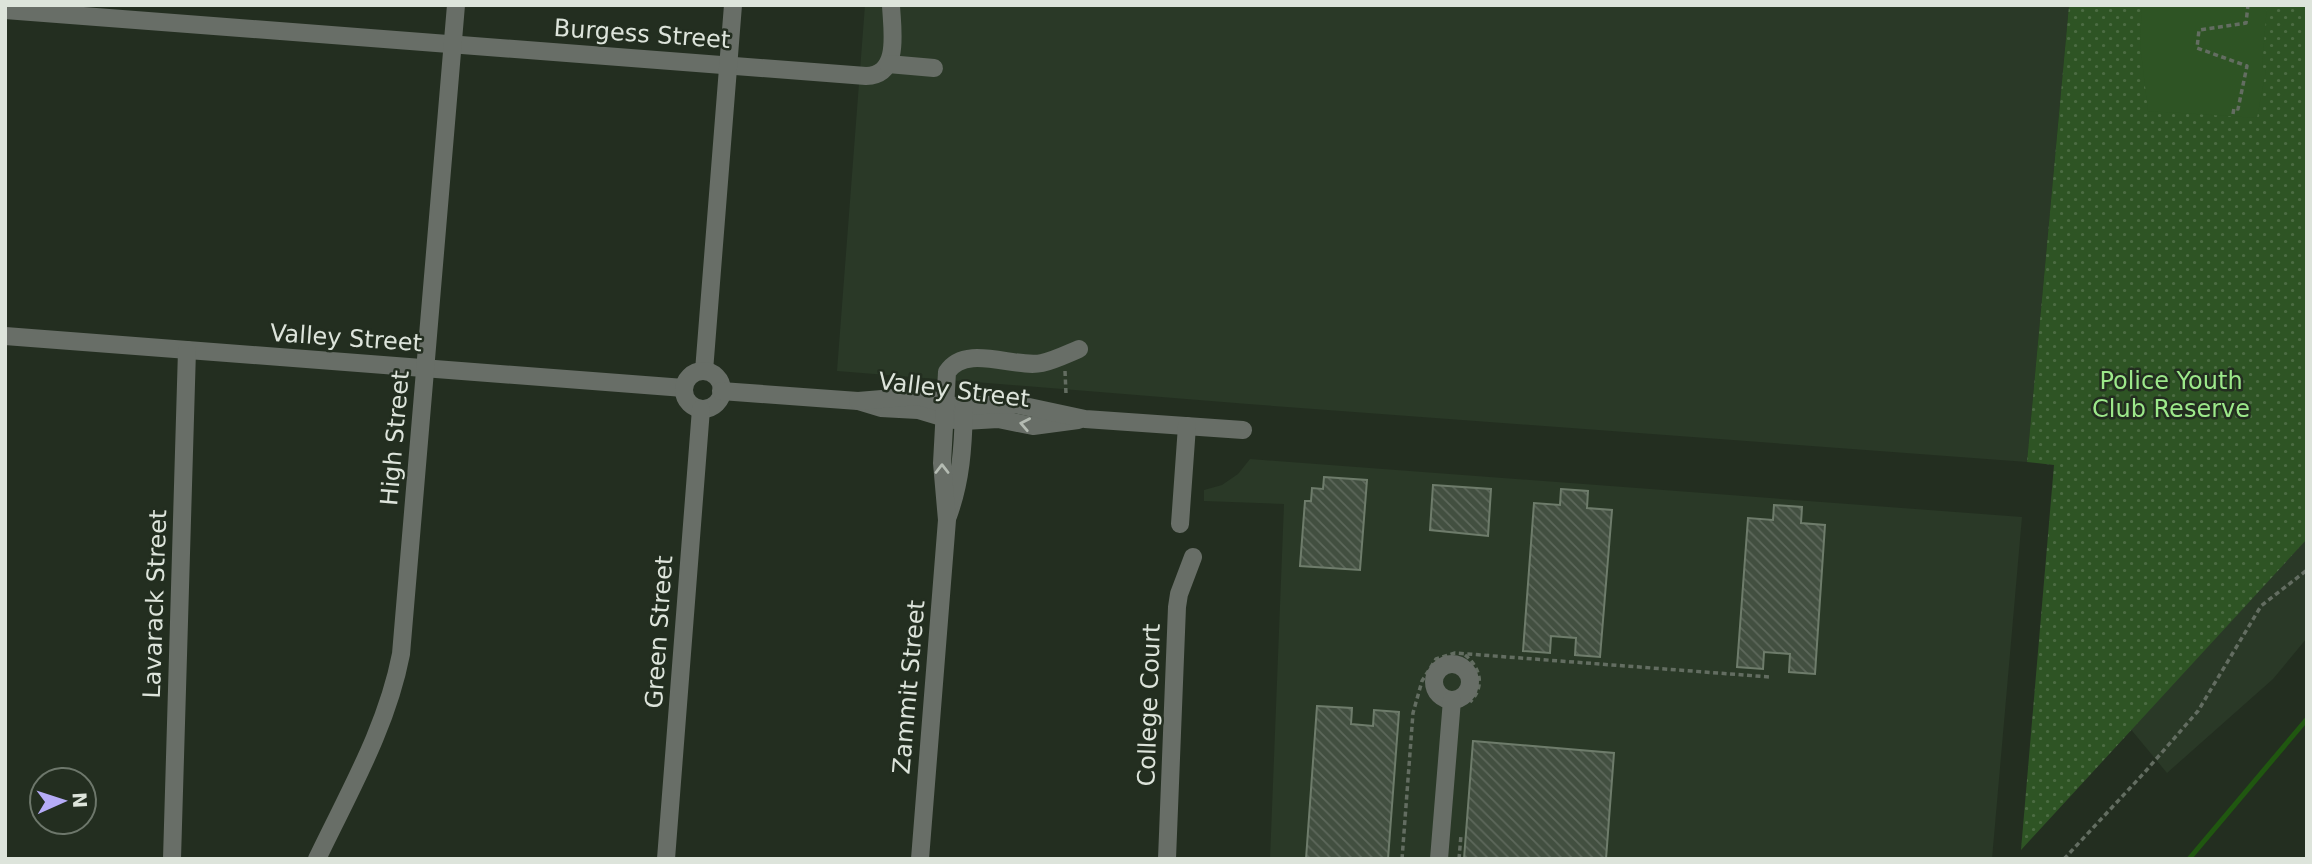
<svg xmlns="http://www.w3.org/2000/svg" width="2312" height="864" font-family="'DejaVu Sans',sans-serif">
<defs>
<pattern id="park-dots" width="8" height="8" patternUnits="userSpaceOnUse" patternTransform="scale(1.75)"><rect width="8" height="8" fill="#2e5424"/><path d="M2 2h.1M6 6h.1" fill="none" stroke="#4c6c43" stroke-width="1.8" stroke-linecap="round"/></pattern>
<pattern id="building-back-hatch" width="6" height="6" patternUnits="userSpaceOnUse" patternTransform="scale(1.75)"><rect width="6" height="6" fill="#424f40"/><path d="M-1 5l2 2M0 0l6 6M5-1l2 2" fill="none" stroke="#5d685b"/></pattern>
</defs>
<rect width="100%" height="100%" fill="#232e20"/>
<g fill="#2a3927">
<polygon points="865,5 2069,5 2027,462 1248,404 837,371"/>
<polygon points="2307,451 2307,638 2273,679 2167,773 2119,715"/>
<polygon points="1250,459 2022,517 1992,859 1270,859 1284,504 1204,501 1204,490 1222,485 1238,474"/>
</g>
<polygon fill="url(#park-dots)" points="2069,5 2307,5 2307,539 2021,850 2054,465 2027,462"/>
<polygon fill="#2e5424" points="2142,5 2267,5 2262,68 2266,70 2257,118 2166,112 2162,114 2161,112 2148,111 2140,43"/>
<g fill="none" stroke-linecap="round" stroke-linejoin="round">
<polyline stroke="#205710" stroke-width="5" points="2189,859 2307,719"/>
</g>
<g fill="url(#building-back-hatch)" stroke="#6e7c6b" stroke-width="2">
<polygon points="1324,477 1367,480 1360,570 1300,566 1305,501 1311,501 1312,488 1323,489"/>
<polygon points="1433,485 1491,489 1488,536 1430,530"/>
<polygon points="1561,489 1588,491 1587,508 1612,510 1600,657 1575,655 1576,638 1551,636 1550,653 1523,651 1534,503 1560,505"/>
<polygon points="1774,505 1802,507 1801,523 1825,525 1815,674 1789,672 1790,654 1764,652 1763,669 1737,667 1748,518 1773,520"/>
<polygon points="1317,706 1352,708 1351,724 1373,726 1374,710 1399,712 1388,859 1306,859"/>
<polygon points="1473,741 1614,753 1606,859 1464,859"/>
</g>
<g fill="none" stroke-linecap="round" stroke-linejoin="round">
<g stroke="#636d61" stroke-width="3.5" stroke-dasharray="5 3.5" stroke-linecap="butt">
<polyline points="2233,114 2234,108 2238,109 2247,66 2197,48 2199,30 2246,23 2248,5"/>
<polyline points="1065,371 1066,394"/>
<path d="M1465,655C1481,668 1485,687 1470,702"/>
<polyline points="1402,859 1413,713 1422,681 1436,659 1455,653 1770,677"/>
<polyline points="1459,859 1461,835"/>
<polyline points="2064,859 2144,773 2198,711 2261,606 2307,570"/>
</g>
<g stroke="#686e67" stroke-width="18">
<path d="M5,10L866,76C901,75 892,30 891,5"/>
<polyline points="888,64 934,68"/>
<polyline points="5,336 684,388"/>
<polyline points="704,371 733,5"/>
<circle cx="703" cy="390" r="19"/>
<polyline points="721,391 858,401 881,408 918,410 948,419 964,421 998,419 1033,426 1078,420"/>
<polyline points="858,401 918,396 954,406 1015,404 1085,419 1243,430"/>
<path d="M948,516C961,481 963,447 964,410"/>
<polyline points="1180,524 1187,426"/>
<circle cx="1452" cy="682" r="18"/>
<polyline points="172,859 187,350"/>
<path d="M317,859C349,792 387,727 401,654L456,5"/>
<polyline points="666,859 701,409"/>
<path d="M920,859L947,520L942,463L947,372C966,343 1015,369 1042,363C1055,360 1067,354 1079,349"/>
<polyline points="1167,859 1177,607 1179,594 1193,557"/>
<polyline points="1439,859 1452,700"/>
</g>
</g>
<defs><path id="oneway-chevron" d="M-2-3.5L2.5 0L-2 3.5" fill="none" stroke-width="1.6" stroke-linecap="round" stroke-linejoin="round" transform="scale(1.75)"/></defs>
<g stroke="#b4bbb2">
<use href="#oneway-chevron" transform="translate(1025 424) rotate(-169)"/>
<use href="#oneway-chevron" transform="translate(942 469) rotate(-90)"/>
</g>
<g text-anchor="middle" stroke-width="5" stroke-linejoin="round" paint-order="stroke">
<g font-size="24" fill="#dde4db" stroke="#232e20">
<text transform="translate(642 34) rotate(4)" y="8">Burgess Street</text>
<text transform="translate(346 338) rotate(4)" y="8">Valley Street</text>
<text transform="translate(954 390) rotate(7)" y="8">Valley Street</text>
<text transform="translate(395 438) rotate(-85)" y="8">High Street</text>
<text transform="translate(155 604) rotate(-88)" y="8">Lavarack Street</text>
<text transform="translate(659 632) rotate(-86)" y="8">Green Street</text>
<text transform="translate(909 687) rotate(-85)" y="8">Zammit Street</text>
<text transform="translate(1149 705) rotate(-88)" y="8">College Court</text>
</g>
<g font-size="24" fill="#9ce88a" stroke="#232e20">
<text x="2171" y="389">Police Youth<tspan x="2171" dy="28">Club Reserve</tspan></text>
</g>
</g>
<rect width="2312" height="864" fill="none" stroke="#dde4db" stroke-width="14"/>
<g transform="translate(63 801) rotate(87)"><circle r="33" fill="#232e20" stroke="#6d776b" stroke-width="2"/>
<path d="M0-5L12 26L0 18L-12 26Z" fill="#b6acf8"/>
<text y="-10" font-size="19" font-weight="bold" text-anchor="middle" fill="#dde4db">N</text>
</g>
</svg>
